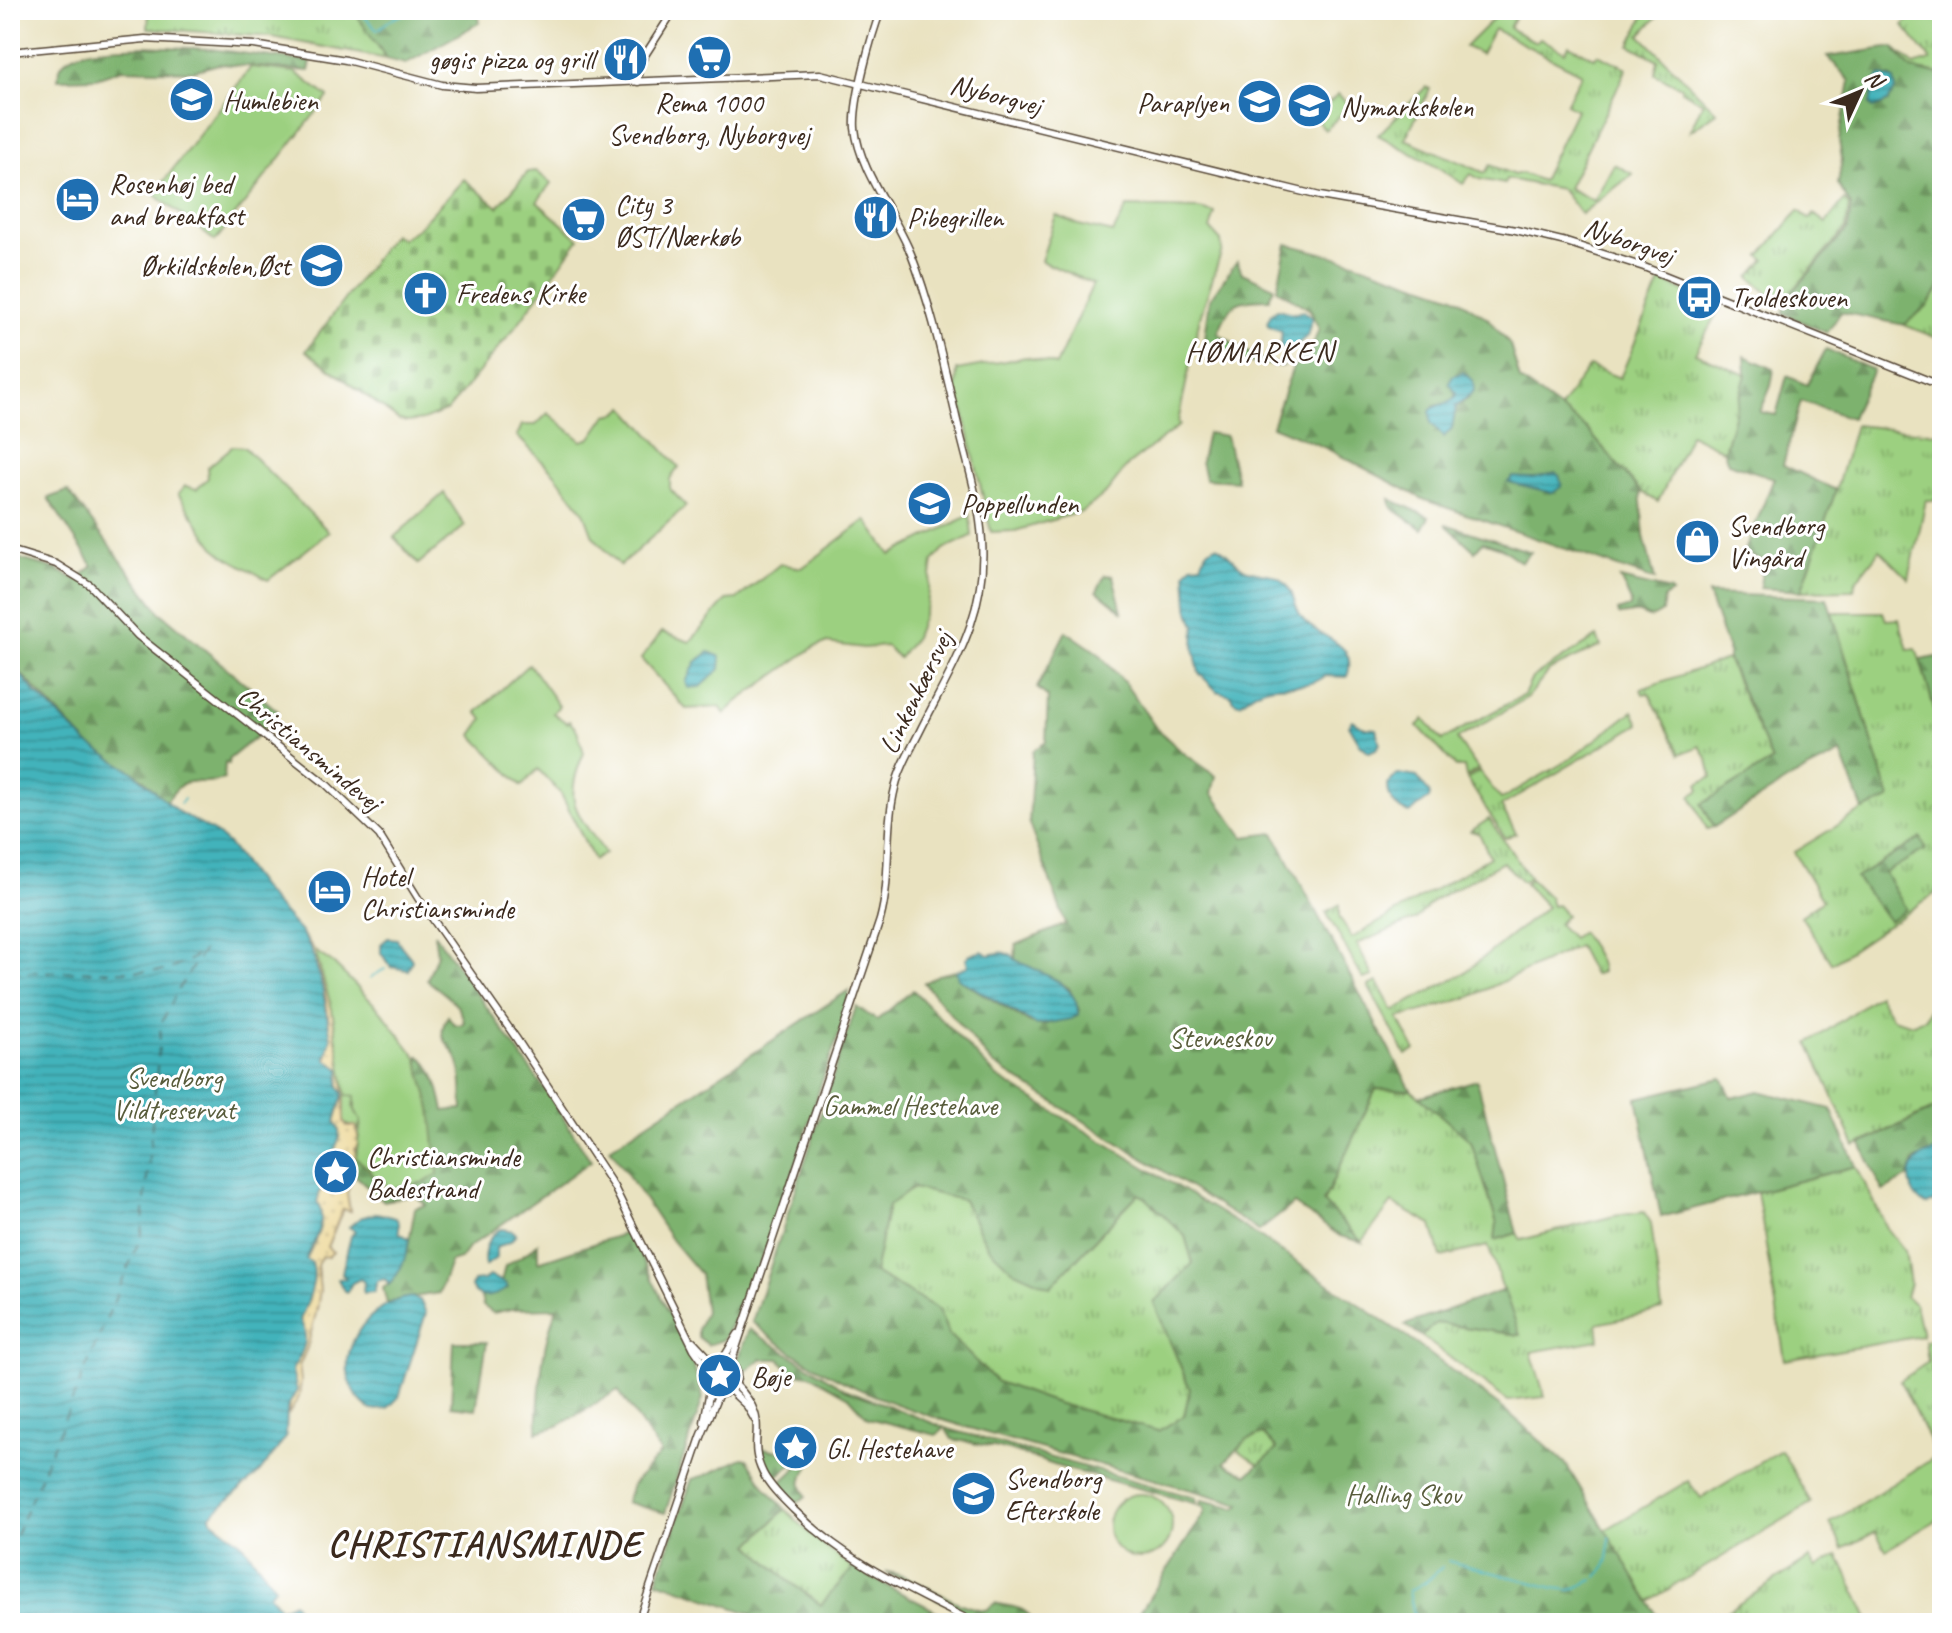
<svg xmlns="http://www.w3.org/2000/svg" width="1952" height="1633" font-family="Caveat,sans-serif">
<defs>
<pattern id="grass-tufts" width="24" height="20" patternUnits="userSpaceOnUse" patternTransform="scale(2)"><rect width="24" height="20" fill="#9cd080"/><path d="M3 7l-1-3M5 7V3M7 7l1-3M15 17l-1-3M17 17v-4M19 17l1-3" fill="none" stroke="#80a968"/></pattern>
<pattern id="forest-firs" width="22" height="20" patternUnits="userSpaceOnUse" patternTransform="scale(2)"><rect width="22" height="20" fill="#7db26e"/><path d="M5 1l3.5 6h-7zM16 11l3.5 6h-7z" fill="#68915a"/></pattern>
<pattern id="sand-dots" width="8" height="8" patternUnits="userSpaceOnUse" patternTransform="scale(2)"><rect width="8" height="8" fill="#eeda9e"/><path d="M2 2h.1M6 6h.1" fill="none" stroke="#cdbb88" stroke-width="1.8" stroke-linecap="round"/></pattern>
<pattern id="cemetery-stones" width="16" height="16" patternUnits="userSpaceOnUse" patternTransform="scale(2)"><rect width="16" height="16" fill="#9cd080"/><path d="M2 7V4a2 2 0 0 1 4 0v3zM10 15v-3a2 2 0 0 1 4 0v3z" fill="#80a968"/></pattern>
<pattern id="water-rules" width="6" height="5" patternUnits="userSpaceOnUse" patternTransform="scale(2)"><rect width="6" height="5" fill="#43b3bb"/><path d="M0 2.5h6" fill="none" stroke="#399297"/></pattern>
</defs>
<rect width="100%" height="100%" fill="#fff"/>
<filter id="ink" filterUnits="userSpaceOnUse"><feTurbulence type="fractalNoise" baseFrequency=".0125" numOctaves="2"/><feDisplacementMap in="SourceGraphic" scale="16" xChannelSelector="R" yChannelSelector="G"/><feConvolveMatrix kernelMatrix="1 2 1 2 8 2 1 2 1" color-interpolation-filters="sRGB"/></filter>
<filter id="wash" filterUnits="userSpaceOnUse"><feTurbulence type="fractalNoise" baseFrequency=".006" numOctaves="4" result="noise"/><feDisplacementMap in="SourceGraphic" scale="32" xChannelSelector="R" yChannelSelector="G"/><feGaussianBlur stdDeviation="1.8" result="paint"/><feColorMatrix in="noise" values="0 0 0 0 0 0 0 0 0 0 0 0 0 0 0 0 0 1.4 0 .05"/><feComposite in="paint" operator="in"/></filter>
<g filter="url(#wash)">
<rect width="100%" height="100%" fill="#e9e2c0"/>
<g fill="url(#grass-tufts)" stroke="#6c7d4f" stroke-width="2">
<polygon points="149,10 353,10 387,59 272,37 148,28"/>
<polygon points="1502,10 1518,10 1509,28 1536,42 1540,38 1565,52 1569,45 1595,58 1598,54 1627,68 1568,188 1594,201 1614,164 1633,174 1581,214 1561,189 1506,179 1505,184 1479,179 1471,174 1463,184 1439,168 1378,135 1426,87 1430,89 1405,139 1485,173 1490,165 1514,175 1521,173 1542,181 1576,110 1566,104 1582,74 1494,29 1481,54 1465,47"/>
<polygon points="1647,10 1656,10 1660,14 1640,35 1717,112 1690,131 1703,102 1681,91 1681,87 1655,74 1658,60 1630,45"/>
<polygon points="1920,10 1942,10 1942,74 1911,69 1893,47 1914,65 1931,60 1903,25"/>
<polygon points="1844,200 1849,205 1846,228 1781,305 1750,277 1765,260 1760,256 1799,210 1809,219 1814,214 1826,223"/>
<polygon points="1661,280 1699,299 1722,305 1695,353 1746,375 1724,451 1690,434 1658,502 1640,491 1586,428 1560,408 1589,366 1620,378"/>
<polygon points="1942,284 1942,340 1904,325 1927,306"/>
<polygon points="1855,425 1942,434 1942,501 1926,500 1909,579 1880,550 1855,582 1854,590 1801,591 1836,490"/>
<polygon points="1832,612 1883,612 1886,620 1899,619 1908,650 1916,649 1920,660 1942,735 1942,905 1939,891 1832,963 1801,916 1823,900 1794,852 1863,810 1890,799"/>
<polygon points="1597,637 1601,646 1550,670 1528,697 1457,739 1478,769 1466,777 1464,767 1456,767 1418,726 1424,719 1442,740 1524,695 1532,678"/>
<polygon points="1727,659 1772,761 1702,804 1714,827 1707,829 1691,796 1700,790 1698,784 1712,777 1708,760 1700,746 1680,754 1649,693 1643,694 1641,689"/>
<polygon points="1633,711 1639,724 1501,806 1516,833 1505,838 1467,779 1479,771 1501,799 1572,758"/>
<polygon points="1489,819 1529,877 1523,882 1503,862 1434,900 1416,919 1357,944 1373,976 1363,979 1326,912 1339,905 1339,917 1352,938 1490,857 1479,833 1471,831"/>
<path d="M1530,879L1549,897L1552,906L1557,905L1566,915L1558,924L1572,938L1581,932C1589,944 1600,958 1601,972L1593,975L1578,946L1470,997L1398,1018L1415,1050L1406,1055L1368,986L1377,982L1393,1011L1463,974L1547,907L1525,884Z"/>
<polygon points="1878,995 1892,1018 1913,1024 1925,1018 1934,997 1942,998 1942,1105 1855,1146 1809,1043"/>
<polygon points="1376,1089 1411,1090 1471,1141 1497,1224 1495,1240 1517,1233 1521,1240 1614,1216 1644,1212 1651,1223 1662,1310 1597,1324 1599,1340 1531,1352 1545,1397 1508,1401 1421,1336 1436,1323 1519,1335 1488,1246 1441,1257 1432,1225 1392,1203 1362,1242 1323,1203"/>
<polygon points="346,1095 355,1095 353,1106 361,1121 358,1130 344,1123 344,1096"/>
<polygon points="1856,1166 1887,1228 1905,1251 1910,1283 1906,1297 1915,1304 1922,1336 1785,1360 1757,1192"/>
<polygon points="913,1188 963,1200 988,1247 1050,1287 1138,1194 1145,1197 1185,1236 1193,1264 1154,1303 1190,1389 1184,1416 1158,1431 1056,1403 997,1382 949,1335 938,1309 874,1273 888,1206"/>
<polygon points="1942,1339 1942,1517 1886,1550 1875,1532 1843,1549 1830,1523 1937,1456 1900,1381 1928,1362 1925,1341"/>
<polygon points="1263,1434 1277,1449 1259,1465 1237,1449 1246,1440"/>
<polygon points="1781,1450 1811,1503 1649,1601 1605,1530 1688,1481 1701,1498"/>
<polygon points="785,1509 819,1542 853,1568 821,1605 786,1579 750,1545"/>
<polygon points="1838,1555 1868,1618 1859,1623 1709,1623 1810,1558 1816,1568"/>
</g>
<g fill="url(#forest-firs)" stroke="#5c6e46" stroke-width="2" fill-rule="evenodd">
<polygon points="353,10 480,10 479,23 405,64 387,59"/>
<path d="M143,46L211,49L311,62L309,71L219,64L193,71L122,69L96,78L58,79C58,42 117,49 143,46Z"/>
<path d="M1893,47L1911,69L1942,74V284L1927,306L1904,325L1841,312L1827,333L1783,313L1789,296L1848,229L1851,206L1838,184L1842,159L1839,141L1850,81L1828,57ZM1881,75L1892,78L1896,89L1888,102L1873,108L1870,105Z"/>
<path d="M1287,244L1348,260L1454,296L1490,320L1510,345L1520,380L1586,428L1640,491L1644,536L1655,580L1425,500L1326,448L1272,426L1293,367L1309,355L1319,329L1310,310L1277,289ZM1453,391L1469,398L1456,407L1452,428L1434,406L1452,402L1456,393Z"/>
<path d="M1237,261L1242,273L1274,287L1269,299C1235,300 1231,301 1218,333L1257,358L1285,367L1210,357L1204,346L1210,299Z"/>
<polygon points="1826,349 1873,370 1851,418 1801,401 1783,465 1836,490 1801,591 1760,588 1763,560 1744,553 1774,478 1728,463 1724,451 1746,375 1745,356 1774,369 1771,386 1760,412 1776,415 1787,376 1807,385"/>
<polygon points="1207,433 1226,436 1237,481 1205,479 1201,461"/>
<path d="M68,491L161,613L278,711L257,736L229,759V764L225,763L224,779C190,790 191,767 166,802L142,778L87,743L10,662V556L56,569L76,580L93,566L48,498Z"/>
<polygon points="1390,499 1429,517 1422,529 1392,508"/>
<polygon points="1445,524 1531,552 1521,562 1501,548 1483,542 1475,551"/>
<polygon points="1105,575 1113,576 1122,611 1097,591"/>
<path d="M1620,579L1670,591L1672,593L1664,598L1662,612C1649,621 1651,617 1639,613C1634,612 1624,615 1619,615L1618,611L1630,607L1631,601Z"/>
<polygon points="1708,594 1827,598 1890,799 1863,810 1841,753 1793,777 1714,827 1702,804 1772,761 1728,659 1728,650"/>
<polygon points="1066,631 1098,653 1124,682 1156,728 1181,751 1216,776 1212,793 1244,837 1274,833 1411,1090 1376,1089 1323,1202 1362,1242 1340,1236 1294,1204 1259,1231 993,1064 924,983 938,975 956,971 962,981 1030,1023 1041,1025 1076,1017 1079,1010 1069,988 1015,960 1016,945 1066,924 1029,824 1033,751 1046,742 1048,697 1037,688"/>
<polygon points="1942,656 1942,735 1920,660"/>
<polygon points="1921,838 1926,849 1885,873 1906,909 1889,921 1856,878"/>
<path d="M434,933L546,1091L591,1161L468,1248L460,1259L450,1262L439,1293L400,1299L387,1304L383,1288L389,1284L408,1247L415,1208L426,1205L415,1195L384,1201L356,1176L345,1175L344,1162L356,1158L368,1168L381,1192L425,1182L431,1109L419,1065V1056C434,1064 441,1095 444,1111L463,1109C462,1094 463,1077 459,1063C453,1044 433,1040 448,1016L454,1024L460,1025L464,1022C461,1003 442,992 427,980L437,954Z"/>
<path d="M849,990C846,1021 831,1054 821,1084C794,1171 767,1260 723,1340L708,1345L698,1337V1329L705,1311L700,1274L672,1241L610,1148Z"/>
<path d="M913,990L997,1077L1255,1234L1407,1337L1510,1414L1565,1463L1657,1615L1688,1623H1133L1205,1512L1204,1506L1200,1505L1202,1500L1237,1508L1241,1504C1165,1482 1088,1462 1011,1440C916,1413 829,1388 752,1322L856,1007L877,1020ZM913,1188L963,1200L988,1247L1012,1270L1050,1287L1138,1194L1145,1197L1185,1236L1193,1263L1154,1303L1190,1389L1184,1416L1158,1431L1056,1403L997,1382L949,1335L938,1309L874,1273L888,1206ZM1263,1434L1277,1449L1247,1475L1224,1463L1246,1440Z"/>
<polygon points="1722,1078 1732,1098 1759,1091 1831,1109 1856,1166 1661,1217 1637,1098"/>
<polygon points="1477,1080 1517,1233 1495,1240 1497,1223 1471,1141 1419,1097"/>
<polygon points="1942,1105 1942,1149 1914,1161 1908,1177 1883,1191 1861,1144"/>
<path d="M629,1232L692,1360L703,1398L665,1513L626,1502L632,1485L661,1453L618,1390L558,1426L537,1432C540,1389 540,1348 557,1308L512,1309L493,1313L483,1306L481,1297L507,1289L505,1283L501,1282L505,1266C517,1258 529,1254 538,1243V1262Z"/>
<polygon points="1504,1290 1520,1335 1436,1323 1421,1336 1405,1325"/>
<polygon points="749,1329 845,1389 943,1427 943,1430 936,1435 868,1418 849,1397 810,1375 794,1373 779,1359 762,1359 740,1375 737,1363"/>
<polygon points="454,1342 487,1342 476,1409 451,1406"/>
<polygon points="945,1428 1196,1498 1197,1504 1060,1467 1009,1450 952,1439"/>
<path d="M762,1448L801,1455L776,1478C764,1475 762,1459 762,1448Z"/>
<polygon points="742,1458 747,1459 766,1488 785,1509 750,1545 786,1579 821,1605 853,1568 959,1623 748,1623 752,1614 657,1581 692,1479 706,1475"/>
<path d="M807,1458L811,1462C807,1478 795,1475 806,1496L797,1503L780,1483Z"/>
<path d="M886,1572C922,1577 950,1607 986,1610L995,1603C1010,1608 1028,1605 1032,1623H983Z"/>
</g>
<path fill="url(#sand-dots)" stroke="#94825e" stroke-width="2" d="M300,931L315,951L332,1009L336,1040L343,1064L344,1122L347,1126H356L359,1142L355,1149L358,1155L356,1158L344,1162L345,1175L352,1177L347,1193L350,1211L343,1209L327,1247L333,1252L328,1257L322,1256L317,1265L320,1290L317,1309L307,1348L299,1366L301,1381L299,1397L288,1415C291,1387 293,1344 300,1318C306,1299 318,1283 312,1263L306,1260C314,1242 328,1221 317,1202L328,1165L334,1154L335,1122L343,1094L339,1086L340,1069L327,1061C334,1019 323,967 300,931Z"/>
<polygon fill="url(#cemetery-stones)" stroke="#6c7d4f" stroke-width="2" points="536,171 551,183 537,202 579,239 518,324 448,410 423,420 407,422 399,420 306,351 393,234 401,239 418,228 464,179 498,207 528,172"/>
<g fill="#9cd080" stroke="#6c7d4f" stroke-width="2">
<polygon points="251,67 295,72 328,97 215,241 154,194"/>
<polygon points="1338,94 1350,106 1325,130 1314,117"/>
<polygon points="1127,207 1199,209 1215,213 1210,229 1221,241 1222,250 1200,317 1178,422 1180,425 1129,464 1107,492 1083,511 1015,531 991,532 963,409 956,389 957,370 1026,357 1056,365 1093,284 1041,261 1056,215 1079,225 1113,233"/>
<polygon points="625,407 679,467 670,479 670,489 686,506 620,566 593,536 584,512 554,473 517,436 522,425 536,425 548,413 582,441 591,438 607,415 618,413"/>
<polygon points="233,446 244,447 329,532 268,580 225,556 214,547 178,494 185,486 197,489 208,478 207,468"/>
<polygon points="444,493 465,526 418,564 394,537"/>
<polygon points="970,515 972,536 944,549 933,561 927,605 915,637 899,658 886,646 863,648 826,643 814,647 737,702 725,714 720,707 686,709 641,659 662,632 690,642 726,600 737,599 780,564 802,568 866,520 891,555"/>
<path d="M529,664L559,706L553,713L567,723L569,721L577,730L584,753C562,802 576,811 605,853L594,860L561,794L538,769L522,786L472,735L483,719L477,712Z"/>
<polygon points="315,951 334,964 382,1012 417,1058 431,1109 438,1174 425,1182 387,1190 384,1180 378,1181 368,1168 356,1158 361,1121 355,1110 355,1096 346,1095 332,1009"/>
<circle cx="1140" cy="1526" r="32"/>
</g>
<g fill="url(#water-rules)" stroke="#3f6e6c" stroke-width="2">
<polygon points="1881,75 1894,80 1896,89 1888,102 1873,108 1870,105 1874,83"/>
<polygon points="1277,309 1294,313 1304,311 1312,318 1307,336 1289,352 1280,347 1282,331 1269,327 1267,323 1271,314"/>
<path d="M1463,372L1473,380L1474,391L1456,407L1452,428L1444,437L1431,423L1430,411C1438,401 1454,407 1456,393L1449,383L1453,376Z"/>
<polygon points="1555,473 1559,475 1562,486 1553,493 1508,482 1513,477 1534,478"/>
<path d="M1216,546C1228,551 1234,563 1245,569C1259,575 1272,570 1286,584C1295,594 1294,608 1302,618C1316,639 1360,640 1347,677L1325,676C1306,691 1284,681 1262,689C1254,692 1247,698 1240,703L1235,702L1231,695L1217,691L1199,673L1194,648L1195,626L1188,606L1186,572L1192,565L1201,564L1207,551Z"/>
<polygon points="709,652 721,657 720,669 701,687 688,688 686,682 696,662"/>
<path d="M10,662L36,693L87,743L135,773L177,811L217,834L230,846L265,893L300,931L311,948L322,986L331,1038L326,1059L340,1069L339,1086L343,1094L335,1122C346,1137 333,1149 328,1164C324,1177 321,1190 317,1202C328,1221 314,1241 306,1259L312,1263C318,1282 307,1303 300,1320C311,1339 303,1352 292,1370L297,1390L287,1408L286,1436L276,1451L258,1474L211,1515L212,1520L243,1544L275,1587L269,1594L280,1609L293,1602L309,1623H10Z"/>
<polygon points="1353,720 1365,728 1376,729 1380,744 1376,749 1369,752 1360,744 1349,725"/>
<path d="M1398,774L1417,777L1430,794L1429,799L1410,813C1395,809 1388,799 1388,784Z"/>
<path d="M388,938L397,939C401,948 407,952 412,960L408,970L391,967L381,953V944Z"/>
<path d="M982,951L989,955C1002,952 1006,950 1016,960C1040,973 1079,983 1078,1015L1071,1019L1037,1025L958,978L956,971L968,966L966,959L969,955Z"/>
<path d="M1934,1151L1942,1152V1198L1927,1205C1911,1199 1904,1174 1917,1161C1921,1156 1928,1154 1934,1151Z"/>
<path d="M377,1213L396,1218L399,1223V1232L409,1239C408,1254 400,1274 389,1285L385,1279L377,1281L374,1292L363,1293L364,1282L360,1279L352,1283L347,1292L344,1291L338,1279L346,1278L342,1274L343,1268L351,1236L355,1231L349,1227L360,1218Z"/>
<path d="M501,1229L513,1231L516,1234L511,1241L496,1248V1258L485,1266C482,1252 488,1235 501,1229Z"/>
<path d="M489,1276L505,1283L508,1288C496,1296 478,1303 471,1287L473,1281L484,1280Z"/>
<path d="M411,1297L420,1300L426,1313L399,1397L387,1409L371,1410C321,1374 359,1303 411,1297Z"/>
</g>
<g fill="none" stroke-linecap="round" stroke-linejoin="round">
<g stroke="#43b3bb" stroke-width="2">
<polyline points="354,10 363,15 377,30 390,20 413,10"/>
<polyline points="180,804 184,799"/>
<polyline points="376,974 385,969"/>
<polyline points="370,978 374,975"/>
<polyline points="1448,1561 1554,1588 1571,1590 1593,1580"/>
<path d="M1597,1577C1609,1565 1610,1554 1609,1537"/>
<polyline points="1416,1623 1409,1591 1427,1581 1442,1567"/>
</g>
<polyline stroke="#3e615d" stroke-width="2" stroke-dasharray="10 8" stroke-linecap="butt" points="10,972 164,971 183,964 203,951 179,988 161,1024 142,1234 10,1549"/>
</g>
</g>
<g filter="url(#ink)">
<g fill="none" stroke-linecap="round" stroke-linejoin="round">
<defs>
<g id="tertiary">
<polyline points="10,52 145,39 254,45 346,60 442,85 476,88 820,74 1320,196 1516,230 1566,242 1644,267 1942,386"/>
<polyline points="638,82 638,66 674,10"/>
<polyline points="10,550 56,564 90,585 138,636 327,785 379,835 418,898 516,1038 614,1187 694,1349 706,1366"/>
<polyline points="693,1341 712,1361"/>
<polyline points="723,1359 738,1334"/>
<circle cx="720" cy="1376" r="17"/>
<path d="M731,1363L880,920C892,877 884,832 895,788C899,769 910,751 919,733C951,668 987,618 982,541C980,503 968,466 959,429C945,371 933,310 911,254C895,214 859,170 855,128C853,101 871,36 881,10"/>
<path d="M735,1384C775,1424 744,1436 763,1473C770,1487 783,1499 794,1510C846,1562 910,1590 975,1623"/>
<polyline points="730,1390 747,1406 755,1420"/>
<polyline points="704,1422 710,1390"/>
<polyline points="638,1623 701,1437 719,1393"/>
</g>
</defs>
<use href="#tertiary" stroke="#554636" stroke-width="9"/>
<use href="#tertiary" stroke="#fff" stroke-width="6"/>
</g>
</g>
<defs>
<symbol id="supermarket-disc" viewBox="-11 -11 22 22"><circle r="9.5" fill="#1f6fb2" stroke="#fff"/><path d="M-6-5.5h2.5l.6 2H6L4.5 2H-2.5L-4.4-4H-6ZM-1.5 3.2a1.3 1.3 0 1 0 .1 0ZM3 3.2a1.3 1.3 0 1 0 .1 0Z" fill="#fff"/></symbol>
<symbol id="restaurant-disc" viewBox="-11 -11 22 22"><circle r="9.5" fill="#1f6fb2" stroke="#fff"/><path d="M-5-6h1v4h1v-4h1v4h1v-4h1v5L-1.5 .5V6h-2V.5L-5-1ZM5-6V6H3V1.5H1.5Q1.5-4 5-6Z" fill="#fff"/></symbol>
<symbol id="school-disc" viewBox="-11 -11 22 22"><circle r="9.5" fill="#1f6fb2" stroke="#fff"/><path d="M0-5L7-2L0 1L-7-2ZM-4 1L0 2.5L4 1V4Q0 6-4 4Z" fill="#fff"/></symbol>
<symbol id="hotel-disc" viewBox="-11 -11 22 22"><circle r="9.5" fill="#1f6fb2" stroke="#fff"/><path d="M-6-4.5h1.5V1H6V5H4.5V3h-9V5H-6ZM-4 0a1.8 1.8 0 1 1 3.6 0ZM.5 0V-2.5h3Q6-2.5 6 0Z" fill="#fff"/></symbol>
<symbol id="church-disc" viewBox="-11 -11 22 22"><circle r="9.5" fill="#1f6fb2" stroke="#fff"/><path d="M-1.2-6h2.4v3.5h3.3v2.4h-3.3V6h-2.4V-.1h-3.3v-2.4h3.3Z" fill="#fff"/></symbol>
<symbol id="bus-disc" viewBox="-11 -11 22 22"><circle r="9.5" fill="#1f6fb2" stroke="#fff"/><path d="M-5-6H5V4H4V6H2V4H-2V6H-4V4H-5ZM-3.5-4V0h7V-4ZM-3.5 1.2v1.5H-2V1.2ZM2 1.2v1.5H3.5V1.2Z" fill="#fff"/></symbol>
<symbol id="shop-disc" viewBox="-11 -11 22 22"><circle r="9.5" fill="#1f6fb2" stroke="#fff"/><path d="M-5-2.5h2.3a2.7 3.5 0 0 1 5.4 0H5L5.5 6h-11ZM-1.5-2.5h3a1.5 2.3 0 0 0-3 0Z" fill="#fff"/></symbol>
<symbol id="sight-disc" viewBox="-11 -11 22 22"><circle r="9.5" fill="#1f6fb2" stroke="#fff"/><path d="M0-6L1.8-2.2L6-1.7L2.9 1.2L3.7 5.4L0 3.3L-3.7 5.4L-2.9 1.2L-6-1.7L-1.8-2.2Z" fill="#fff"/></symbol>
</defs>
<g fill-rule="evenodd">
<use href="#supermarket-disc" x="684" y="32" width="51" height="51"/>
<use href="#restaurant-disc" x="600" y="34" width="51" height="51"/>
<use href="#school-disc" x="166" y="74" width="51" height="51"/>
<use href="#school-disc" x="1234" y="76" width="51" height="51"/>
<use href="#school-disc" x="1284" y="80" width="51" height="51"/>
<use href="#hotel-disc" x="52" y="174" width="51" height="51"/>
<use href="#restaurant-disc" x="850" y="192" width="51" height="51"/>
<use href="#supermarket-disc" x="558" y="194" width="51" height="51"/>
<use href="#school-disc" x="296" y="240" width="51" height="51"/>
<use href="#church-disc" x="400" y="268" width="51" height="51"/>
<use href="#bus-disc" x="1674" y="272" width="51" height="51"/>
<use href="#school-disc" x="904" y="478" width="51" height="51"/>
<use href="#shop-disc" x="1672" y="516" width="51" height="51"/>
<use href="#hotel-disc" x="304" y="866" width="51" height="51"/>
<use href="#sight-disc" x="310" y="1146" width="51" height="51"/>
<use href="#sight-disc" x="694" y="1350" width="51" height="51"/>
<use href="#sight-disc" x="770" y="1422" width="51" height="51"/>
<use href="#school-disc" x="948" y="1468" width="51" height="51"/>
</g>
<g text-anchor="middle" stroke-width="6" stroke-linejoin="round" paint-order="stroke">
<g font-size="28" fill="#3b2a1e" stroke="#fff" text-anchor="start">
<text x="594" y="69" text-anchor="end">gøgis pizza og grill</text>
<text x="223" y="110">Humlebien</text>
<text x="709" y="112" text-anchor="middle">Rema 1000<tspan x="709" dy="32">Svendborg, Nyborgvej</tspan></text>
<text x="1229" y="112" text-anchor="end">Paraplyen</text>
<text x="1341" y="116">Nymarkskolen</text>
<text x="109" y="193">Rosenhøj bed<tspan x="109" dy="32">and breakfast</tspan></text>
<text x="615" y="214">City 3<tspan x="615" dy="32">ØST/Nærkøb</tspan></text>
<text x="907" y="227">Pibegrillen</text>
<text x="290" y="275" text-anchor="end">Ørkildskolen,Øst</text>
<text x="456" y="303">Fredens Kirke</text>
<text x="1731" y="307">Troldeskoven</text>
<text x="961" y="513">Poppellunden</text>
<text x="1728" y="535">Svendborg<tspan x="1728" dy="32">Vingård</tspan></text>
<text x="361" y="886">Hotel<tspan x="361" dy="32">Christiansminde</tspan></text>
<text x="367" y="1166">Christiansminde<tspan x="367" dy="32">Badestrand</tspan></text>
<text x="751" y="1386">Bøje</text>
<text x="826" y="1458">Gl. Hestehave</text>
<text x="1005" y="1488">Svendborg<tspan x="1005" dy="32">Efterskole</tspan></text>
</g>
<g font-size="28" fill="#3b2a1e" stroke="#fff">
<text transform="translate(996 94) rotate(14)" y="10">Nyborgvej</text>
<text transform="translate(1629 240) rotate(19)" y="10">Nyborgvej</text>
<text transform="translate(915 692) rotate(-64)" y="10">Linkenkærsvej</text>
<text transform="translate(310 748) rotate(40)" y="10">Christiansmindevej</text>
</g>
<g font-size="28" fill="#585c3b" stroke="#fff">
<text x="1220" y="1047">Stevneskov</text>
<text x="174" y="1087">Svendborg<tspan x="174" dy="32">Vildtreservat</tspan></text>
<text x="910" y="1115">Gammel Hestehave</text>
<text x="1403" y="1504">Halling Skov</text>
</g>
<g font-size="30" letter-spacing="2" fill="#3b2a1e" stroke="#fff">
<text x="1260" y="361">HØMARKEN</text>
</g>
<g font-size="36" font-weight="bold" letter-spacing="2" fill="#3b2a1e" stroke="#fff">
<text x="485" y="1556">CHRISTIANSMINDE</text>
</g>
</g>
<rect width="1952" height="1633" fill="none" stroke="#fff" stroke-width="40"/>
<g transform="translate(1860 92) rotate(46)" stroke="#ffffff" stroke-width="6" paint-order="stroke">
<path d="M0-6L14 30L0 20L-14 30Z" fill="#3b2a1e"/>
<text y="-12" font-size="22" font-weight="bold" text-anchor="middle" fill="#3b2a1e">N</text>
</g>
</svg>
